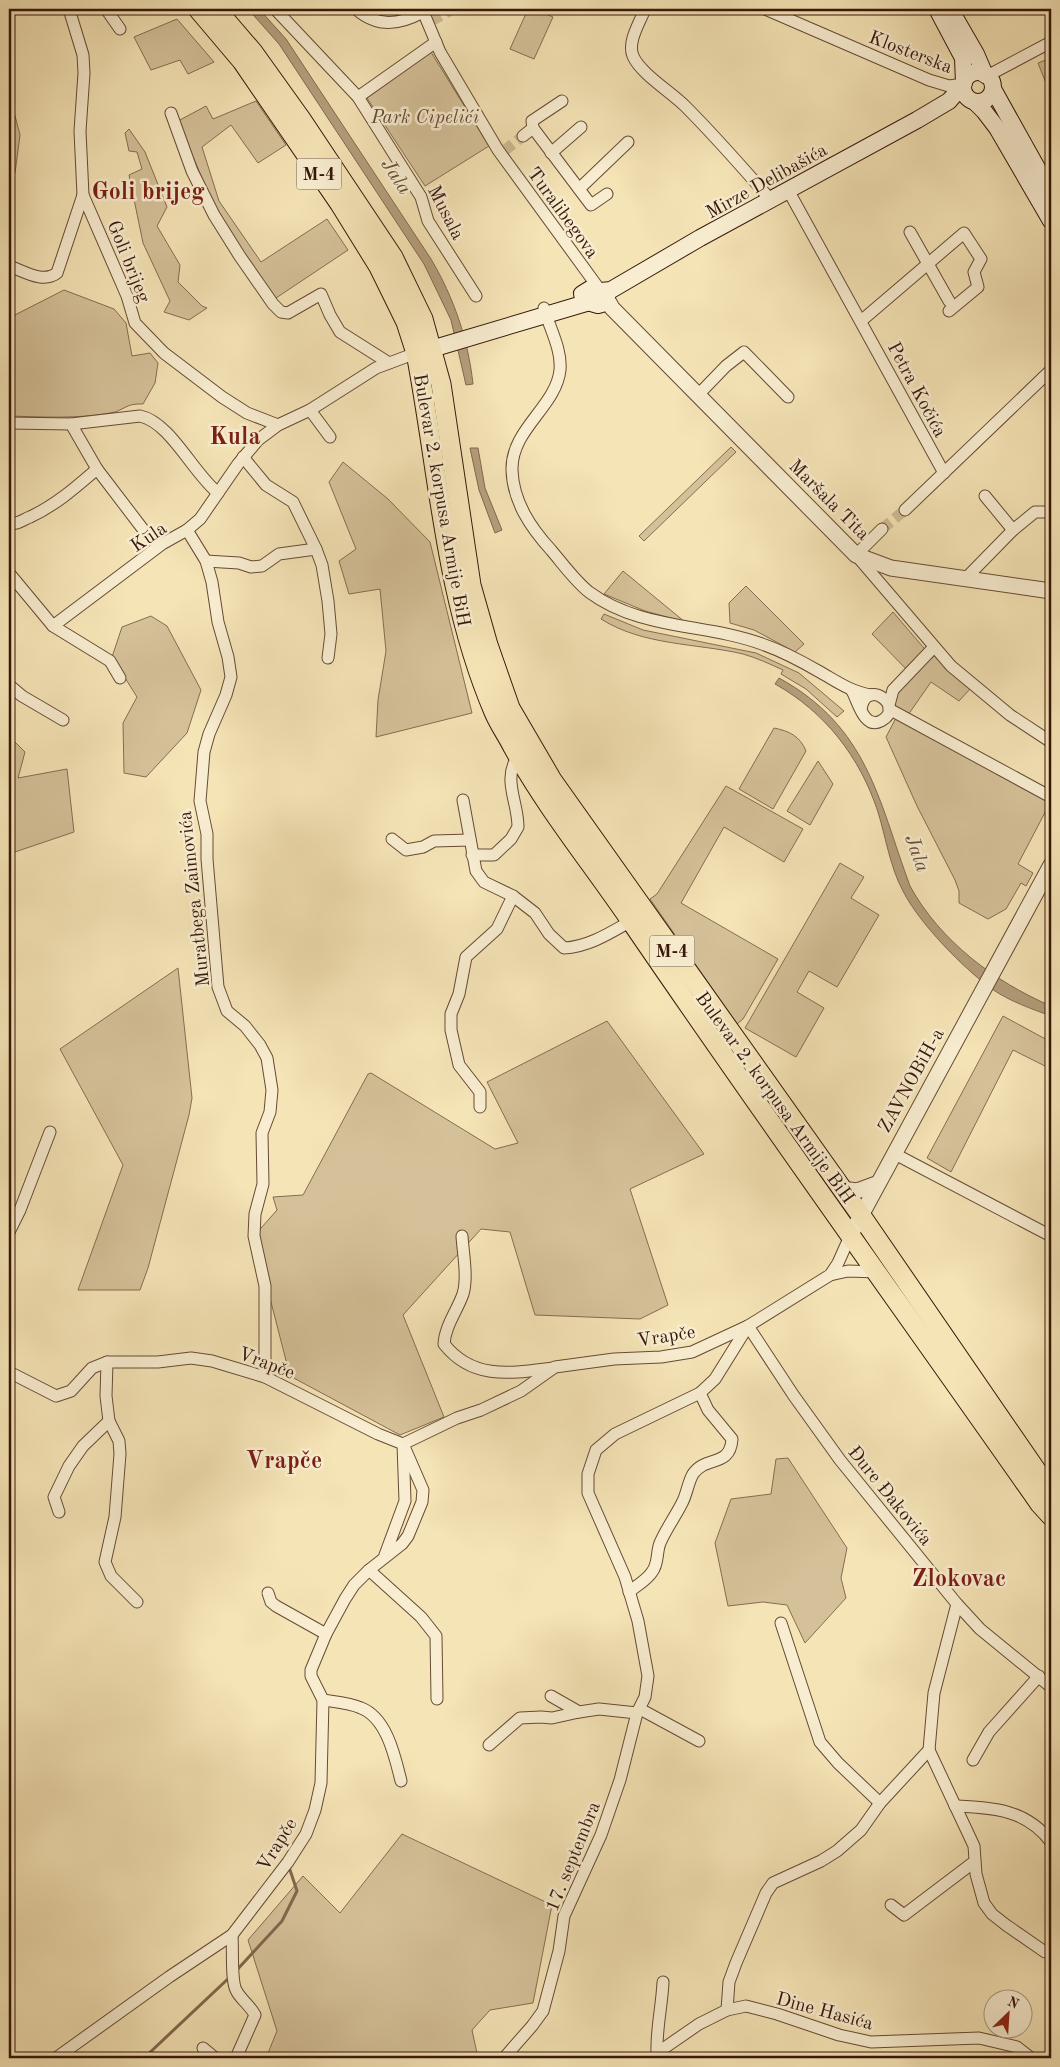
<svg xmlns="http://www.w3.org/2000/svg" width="1060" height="2067" font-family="'Old Standard TT',serif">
<rect width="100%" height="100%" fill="#f5e4b6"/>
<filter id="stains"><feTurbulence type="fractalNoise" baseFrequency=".004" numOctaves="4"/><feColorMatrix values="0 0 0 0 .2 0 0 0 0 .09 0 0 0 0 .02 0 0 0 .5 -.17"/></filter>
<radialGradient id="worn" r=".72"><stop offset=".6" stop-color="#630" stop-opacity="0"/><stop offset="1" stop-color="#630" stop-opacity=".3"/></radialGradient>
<g fill="#d5c199" stroke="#866c52">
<polygon points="528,9 534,9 553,17 534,59 510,49"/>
<polygon points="177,19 214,62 188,74 180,60 151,70 134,37"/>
<polygon points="431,52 489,146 425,186 367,98"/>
<polygon points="1051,58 1051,96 1038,63"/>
<polygon points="9,93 20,135 15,173 9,175"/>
<polygon points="256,101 286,145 258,163 231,125 202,147 219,201 261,262 327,219 348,250 273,300 215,209 178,121 206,106 213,119"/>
<polygon points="129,129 145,152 167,207 157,226 180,265 178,282 202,306 207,308 189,320 164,312 170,301 143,243 129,175 142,169 137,152 129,151 125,133"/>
<path d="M64,290L114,309L126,323L132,356L150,353L158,363L155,383L143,404C125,403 124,411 110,413C77,419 42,417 9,416V318Z"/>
<polygon points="731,447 736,452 644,541 639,536"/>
<polygon points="343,462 388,499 430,542 472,713 376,737 378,700 386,651 380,589 349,594 339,561 356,549 329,482"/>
<polygon points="623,571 685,622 645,611 604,594"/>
<polygon points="746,586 804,644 795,652 754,630 730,623 729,603"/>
<polygon points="893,612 929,654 910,673 872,634"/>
<path d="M604,614L643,630L756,653L799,673L844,711L837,717L806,689L781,674L783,670C770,664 757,658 743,654C696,643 644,646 601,619Z"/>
<polygon points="151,616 167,626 201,690 187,733 146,777 124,773 123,723 137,697 112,657 122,627"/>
<polygon points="934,655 970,689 959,701 931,682 908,715 894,705 898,692"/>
<polygon points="896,718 1051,801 1018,864 1033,873 1026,886 1021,883 1006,909 988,919 959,903 959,891 955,880 917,806 886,737"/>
<path d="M774,728C789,731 800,736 806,751L773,809L739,789Z"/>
<polygon points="9,736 25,752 18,778 67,769 74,832 9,854"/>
<polygon points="818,761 833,784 810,825 787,811"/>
<polygon points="726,786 803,829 784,862 724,827 681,903 778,959 743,1019 737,1024 650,899 657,894"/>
<polygon points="840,863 864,877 851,898 879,915 837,987 809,971 797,992 824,1008 796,1057 745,1028"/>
<polygon points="178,968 192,1098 189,1115 148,1268 140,1290 78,1290 123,1165 60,1049"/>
<polygon points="1003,1016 1051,1042 1051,1069 1013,1050 951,1172 927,1158"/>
<polygon points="607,1021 704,1154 630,1189 668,1305 640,1319 535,1315 510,1232 481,1229 403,1315 444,1417 400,1435 290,1376 254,1236 277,1210 273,1197 303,1195 368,1074 371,1073 495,1149 518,1143 487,1082"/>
<polygon points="788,1458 847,1548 841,1578 846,1598 805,1643 787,1605 763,1602 728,1606 715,1543 731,1499 771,1494 776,1459"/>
<polygon points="402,1834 552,1905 533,2003 490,2010 472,2030 478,2058 266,2058 277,2031 248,1940 303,1876 340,1913"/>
</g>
<g fill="#b49e7c" stroke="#82684e">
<path d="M248,9H259L286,39L431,259C454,298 468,339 473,384L466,385L451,320L424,264L279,44Z"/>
<polygon points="470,448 478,448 485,488 502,530 495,533 479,490"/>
<path d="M779,678C868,727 878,799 910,886C940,941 995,982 1051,1006V1016C1032,1009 1009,1001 992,989C963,968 919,923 903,891C890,867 886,838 878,812C860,757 825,712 775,684Z"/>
</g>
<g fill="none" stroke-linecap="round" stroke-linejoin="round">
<g stroke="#82684e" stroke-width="3">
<polyline points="235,1972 282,1921 297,1891 289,1867"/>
<polyline points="144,2058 231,1976"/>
</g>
<g stroke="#cfbb94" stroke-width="11" stroke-dasharray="11 5.5" stroke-linecap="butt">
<polyline points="431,21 453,9"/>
<polyline points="504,151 523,136"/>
<polyline points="882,529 905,510"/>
</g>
<defs>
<g id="minor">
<polyline points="69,9 83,55 84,73 80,131 83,195 127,296 135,323 164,353 222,397 247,413 278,425"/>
<polyline points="106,9 120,29"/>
<polyline points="275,9 358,97"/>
<path d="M356,9C378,28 399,25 423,12"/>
<polyline points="422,9 440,52 498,150 600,290"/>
<path d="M645,9C640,22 627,42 633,56C640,73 671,92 685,106C715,136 743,168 770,199"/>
<polyline points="765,9 929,80 949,86 964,84"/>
<polyline points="436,42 358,97 421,197 428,221 476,296"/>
<polyline points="987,76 1051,42"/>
<polyline points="171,113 192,171 214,215 239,255 273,304 281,312 288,313 321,294 330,315 340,332 389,363"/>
<polyline points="533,128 532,121 562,101"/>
<polyline points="523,136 533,128 591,205 607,194"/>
<polyline points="551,153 581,127"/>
<polyline points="579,189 628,142"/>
<polyline points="788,190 944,473"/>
<polyline points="910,232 949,301"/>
<path d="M9,266C24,271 43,284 57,273L83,195"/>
<path d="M544,308C549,327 562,349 560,370C556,407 511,429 512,470C513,502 531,528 551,550C563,564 575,581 589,592C640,630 705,623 762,644C782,651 801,661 820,672C836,681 851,692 871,695"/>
<polyline points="861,321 964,233 981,259 974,272 978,287 949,311"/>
<polyline points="698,395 726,366 744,352 788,397"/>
<polyline points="310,410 330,437"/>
<path d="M9,423L71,424L140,416C170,422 193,473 218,493"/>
<polyline points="243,457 266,485 293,502 316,549 322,565 328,601 331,634 328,658"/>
<polyline points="97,469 142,528"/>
<polyline points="905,510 1051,370"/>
<path d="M9,523C18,525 22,520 30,517C56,505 76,487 97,469L71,424"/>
<polyline points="882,529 856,555 951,666 1010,715 1051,742"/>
<polyline points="187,530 206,561 212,582 218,622 228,657 231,677 226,695 209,734 204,752 200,801 207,834 207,859 218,987 227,1011 245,1026 260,1045 267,1058 272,1090 270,1112 262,1133 263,1184 255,1214 254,1236 265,1286 265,1377"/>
<polyline points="1013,530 1035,512 1051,512"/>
<polyline points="206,561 239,563 251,567 262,566 279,554 316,549"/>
<polyline points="9,573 53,626 162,544 187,530 200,519 238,464 258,440 278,425 310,410 376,368 416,353"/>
<polyline points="966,578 1013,530 985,496"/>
<polyline points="53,626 110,661 120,678"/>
<polyline points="9,685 22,696 63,720"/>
<path d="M852,691C858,701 864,730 881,721C907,707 865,676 861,710"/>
<polyline points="889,705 893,690 934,647"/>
<polyline points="889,709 1051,797"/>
<polyline points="463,800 476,871 484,882 513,896"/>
<polyline points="392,839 406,850 423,847 434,841 470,840"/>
<path d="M472,855H494L511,839L518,827C518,801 502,780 518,756"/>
<path d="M480,1107V1092L459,1065L451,1030V1014L459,994L466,957L497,929L513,896L535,913L549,934L564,948C588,947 610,933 631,921"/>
<polyline points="893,1153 1051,1236"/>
<polyline points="9,1232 20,1210 50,1132"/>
<path d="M462,1236C463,1253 468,1277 463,1294C457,1311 445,1326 444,1344C473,1381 513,1373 553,1368"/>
<polyline points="830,1275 848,1271 877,1272"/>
<polyline points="107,1362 106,1396 109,1421 119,1441 120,1454 115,1517 105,1562 111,1576 137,1602"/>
<polyline points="9,1372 56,1396 71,1391 92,1368 107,1362 158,1362 191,1358 212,1361 265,1377 378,1434 403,1444 405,1501 385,1555"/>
<polyline points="59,1512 54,1497 69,1466 83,1446 109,1421"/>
<polyline points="369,1570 421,1617 436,1636 437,1699"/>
<path d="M629,1592C636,1586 647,1580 652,1572C659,1563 656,1553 660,1543C666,1529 675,1517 682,1503C687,1494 688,1482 693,1474C706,1455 730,1468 732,1439L708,1410L700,1393"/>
<polyline points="268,1593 271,1602 276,1606 326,1634"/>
<polyline points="781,1623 820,1742 838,1763 880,1803"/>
<polyline points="551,1696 579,1712 599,1709 637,1713"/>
<path d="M323,1700C336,1702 350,1703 361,1708C387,1718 395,1757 401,1781"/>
<polyline points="640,1709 699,1741"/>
<polyline points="489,1745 520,1718 541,1717 552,1718 579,1712"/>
<polyline points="929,1750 974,1846 976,1874 984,1903 992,1914 1006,1925 1045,1952"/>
<polyline points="973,1760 989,1732 1039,1676"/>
<path d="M955,1806C994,1808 1026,1809 1051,1842"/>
<polyline points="891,1905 904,1915 974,1862"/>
<path d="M232,1935C233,1948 231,1981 236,1990C240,1999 250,2005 255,2015L236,2058"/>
<polyline points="727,2010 729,1982 736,1963 766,1893 773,1883 821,1861 837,1851 861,1830 880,1803 929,1750 934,1693 957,1604"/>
<polyline points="203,2048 215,2058"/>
<path d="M657,2053C656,2029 662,2006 663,1982"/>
<polyline points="56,2058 169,1977 232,1935 288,1862 306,1834 315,1810 321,1783 323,1700 311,1676 311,1670 326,1634 345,1599 354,1585 369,1570 402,1544 408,1536 422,1502 423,1490 403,1444 457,1418 481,1410 521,1391 555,1367 614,1359 661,1357 692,1352 748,1326 794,1396 840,1460 957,1604 980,1629 1051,1687"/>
<polyline points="504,2058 532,2026 543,2011 559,1951 564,1916 601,1835 620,1780 637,1713 645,1697 648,1676 638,1621 625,1577 588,1493 588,1474 596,1450 615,1434 700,1393 715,1379 748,1326 830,1275 838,1263 851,1234"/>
<polyline points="654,2058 657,2053 699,2024 727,2010 746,2006 777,2014 839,2035 871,2042 979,2038 1017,2047 1031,2058"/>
</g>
<g id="tertiary">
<polyline points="607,299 612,308 856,555 891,568 1051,591"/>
<polyline points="842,1189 857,1191 876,1184"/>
<polyline points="851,1234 1051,865"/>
</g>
<g id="secondary">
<polyline points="937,9 963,58 964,83"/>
<polyline points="950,9 976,54 985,75"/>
<circle cx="978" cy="87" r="15"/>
<polyline points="993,89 1051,193"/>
<polyline points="975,102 984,111 997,128 1051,221"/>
<polygon points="590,289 604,292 607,298 605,303 598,305 584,301 582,294"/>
<polyline points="601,291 611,290 700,238 917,120 949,101 963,85"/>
<polyline points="418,353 586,303"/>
</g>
<g id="primary">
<path d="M198,9L242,61L340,204L379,267L406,322L416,353C439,473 445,598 494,712C499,724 507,735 513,747C547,809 593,865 633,924C766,1119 904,1310 1040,1504L1051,1516"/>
<polyline points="216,9 253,52 301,119 393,257 423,319 441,384 471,585 488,645 510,708 552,780 860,1214 1051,1492"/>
</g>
</defs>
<use href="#minor" stroke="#664a35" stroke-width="13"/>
<use href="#tertiary" stroke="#664a35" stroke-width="17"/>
<use href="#secondary" stroke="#37170a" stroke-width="18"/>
<use href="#primary" stroke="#37170a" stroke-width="21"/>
<use href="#minor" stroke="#f8edd0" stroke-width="11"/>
<use href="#tertiary" stroke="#f8edd0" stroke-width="15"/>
<use href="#secondary" stroke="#f8edd0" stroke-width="16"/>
<use href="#primary" stroke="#f5e4b6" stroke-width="19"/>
</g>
<g text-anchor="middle" stroke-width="5" stroke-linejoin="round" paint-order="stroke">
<g fill="#f8edd0" stroke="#715745" stroke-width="1">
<rect x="296.5" y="158.5" width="45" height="31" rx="4"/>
<rect x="649.5" y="935.5" width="45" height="31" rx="4"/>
</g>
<g font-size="18" font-weight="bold" fill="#37170a">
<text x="319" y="180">M-4</text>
<text x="672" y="957">M-4</text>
</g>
<g font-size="19" fill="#37170a" stroke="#f8edd0">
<text transform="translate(911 51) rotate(21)" y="7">Klosterska</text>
<text transform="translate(766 180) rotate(-29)" y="7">Mirze Delibašića</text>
<text transform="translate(447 212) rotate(63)" y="7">Musala</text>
<text transform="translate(564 212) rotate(54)" y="7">Turalibegova</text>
<text transform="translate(130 261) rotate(68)" y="7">Goli brijeg</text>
<text transform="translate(918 389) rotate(62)" y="7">Petra Kočića</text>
<text transform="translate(830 499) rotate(45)" y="7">Maršala Tita</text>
<text transform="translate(443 500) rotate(80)" y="7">Bulevar 2. korpusa Armije BiH</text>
<text transform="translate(148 536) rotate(-34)" y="7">Kula</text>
<text transform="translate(193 899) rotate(-96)" y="7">Muratbega Zaimovića</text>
<text transform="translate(910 1080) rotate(-61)" y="7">ZAVNOBiH-a</text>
<text transform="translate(776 1097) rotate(54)" y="7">Bulevar 2. korpusa Armije BiH</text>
<text transform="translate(666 1335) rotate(-9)" y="7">Vrapče</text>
<text transform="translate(267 1362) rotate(21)" y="7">Vrapče</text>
<text transform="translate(891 1495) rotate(51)" y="7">Đure Đakovića</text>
<text transform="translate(276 1844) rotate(-58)" y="7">Vrapče</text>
<text transform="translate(572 1856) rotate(-68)" y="7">17. septembra</text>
<text transform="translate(825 2010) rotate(15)" y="7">Dine Hasića</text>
</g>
<g font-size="19" font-style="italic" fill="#664a35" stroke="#f8edd0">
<text x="425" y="123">Park Cipelići</text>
</g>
<g font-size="20" font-style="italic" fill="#694d38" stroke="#f8edd0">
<text transform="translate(397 176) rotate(57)" y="7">Jala</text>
<text transform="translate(918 853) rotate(70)" y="7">Jala</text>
</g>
<g font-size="24" font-weight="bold" fill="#7a1f14" stroke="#f8edd0">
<text x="148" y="199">Goli brijeg</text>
<text x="235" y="444">Kula</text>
<text x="284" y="1468">Vrapče</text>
<text x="959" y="1586">Zlokovac</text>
</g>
</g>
<rect width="1060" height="2067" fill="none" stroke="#f5e4b6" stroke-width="30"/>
<rect x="10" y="10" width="1040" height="2047" fill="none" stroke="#37170a" stroke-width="2.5"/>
<rect x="15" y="15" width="1030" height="2037" fill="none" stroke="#37170a"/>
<g transform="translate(1008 2014) rotate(25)"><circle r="24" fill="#f8edd0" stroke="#ab9781"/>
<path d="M0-4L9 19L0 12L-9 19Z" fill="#8f2418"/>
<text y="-8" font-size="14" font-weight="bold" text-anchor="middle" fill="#37170a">N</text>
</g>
<rect width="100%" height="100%" filter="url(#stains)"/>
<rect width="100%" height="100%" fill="url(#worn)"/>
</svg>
